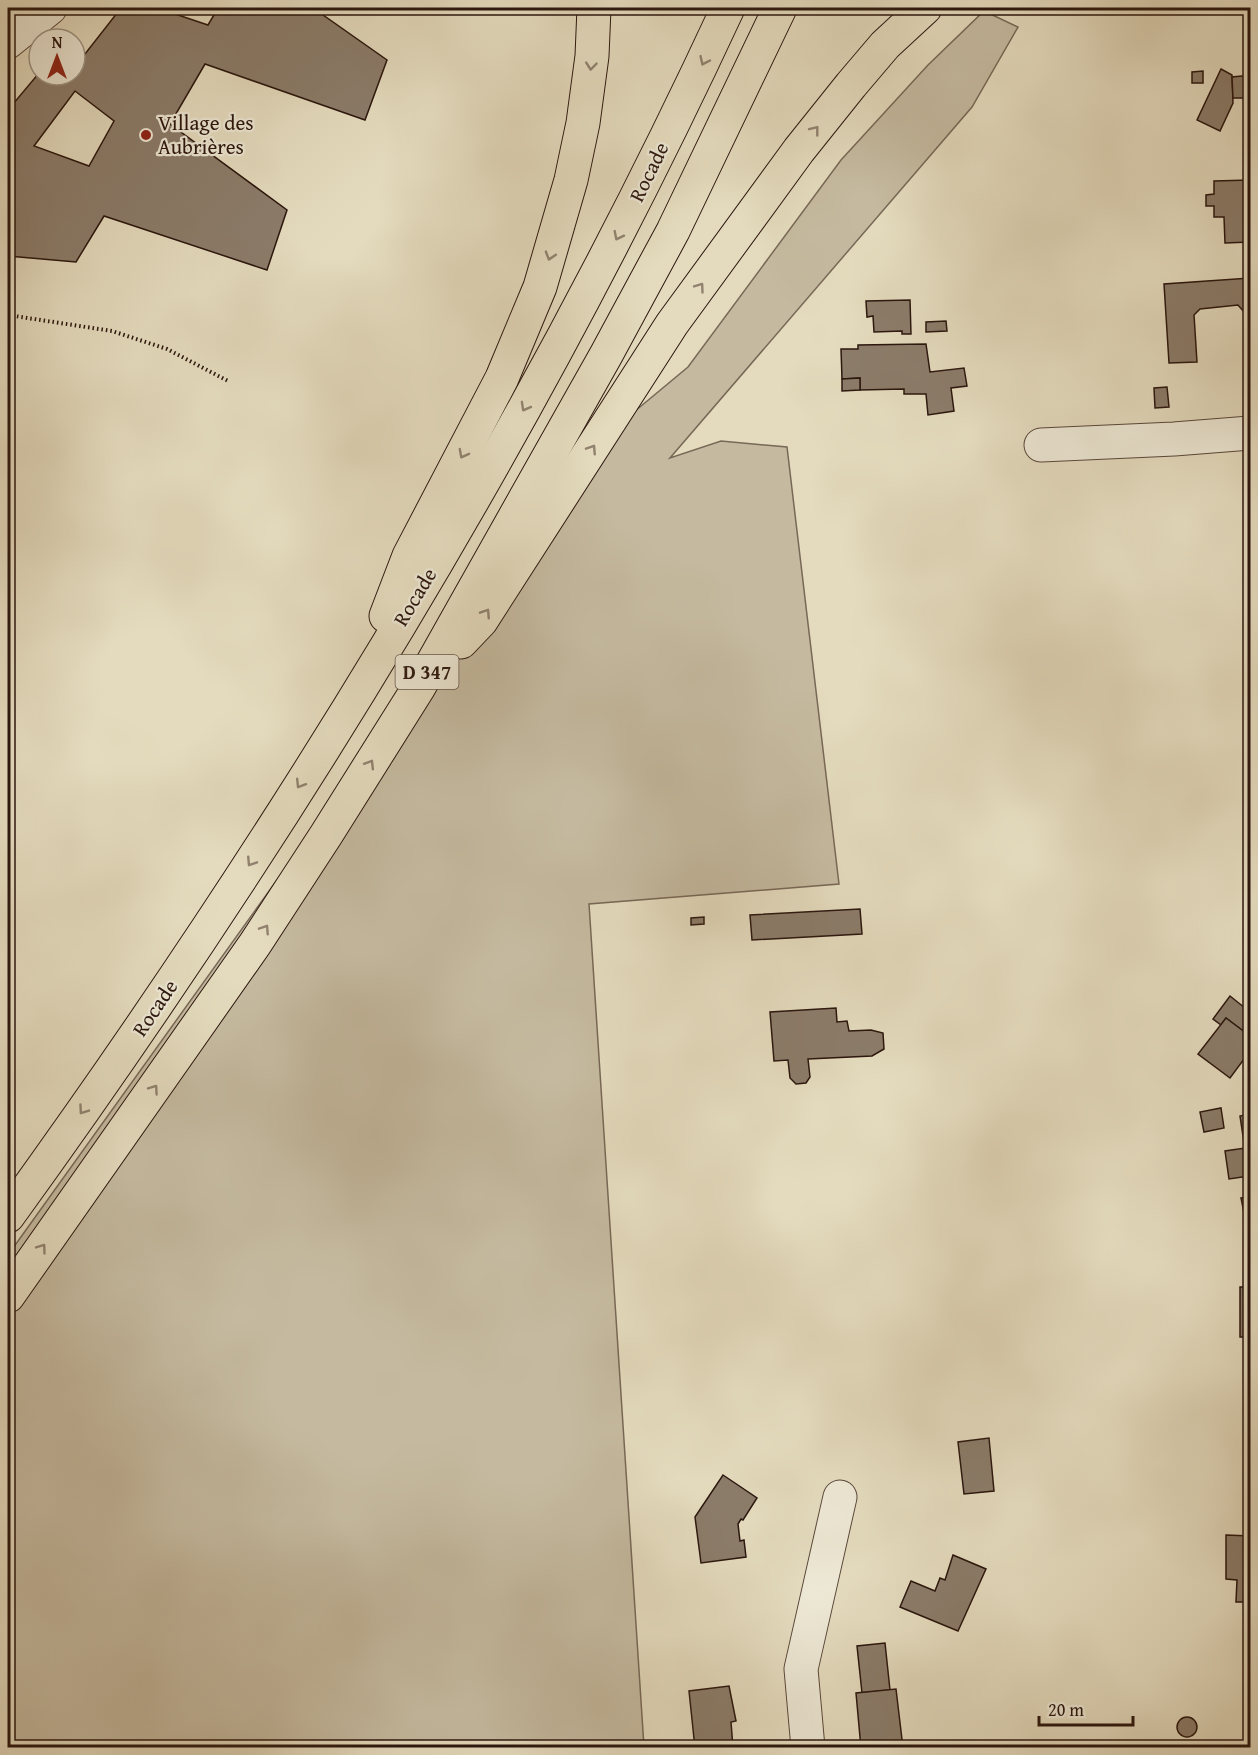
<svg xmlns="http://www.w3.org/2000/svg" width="1258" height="1755" font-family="'Gentium Book Plus',serif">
<rect width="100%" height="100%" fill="#e4dbbe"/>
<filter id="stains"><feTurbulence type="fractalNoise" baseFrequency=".00333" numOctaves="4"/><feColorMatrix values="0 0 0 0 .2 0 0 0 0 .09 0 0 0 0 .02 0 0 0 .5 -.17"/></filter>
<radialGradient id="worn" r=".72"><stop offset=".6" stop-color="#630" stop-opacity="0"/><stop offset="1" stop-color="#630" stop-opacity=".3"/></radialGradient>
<polygon fill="#c5baa0" stroke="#786857" stroke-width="1.5" points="984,11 1018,27 972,107 670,458 721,441 787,447 839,884 589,904 644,1747 8,1748 8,1255 581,456 688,367 841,160 928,65"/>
<g fill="#8b7c6a" stroke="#2b160e" stroke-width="1.5" fill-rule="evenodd">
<path d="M121,8H173L169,12L208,25L218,8H313L387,60L365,120L205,64L170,124L287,210L267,270L104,216L76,262L8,256V110L39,73V75H75V54H85ZM75,91L114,121L89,166L34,146Z"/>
<polygon points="1221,69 1232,75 1233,103 1220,131 1197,120"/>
<polygon points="1203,71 1203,83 1192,83 1192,72"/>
<polygon points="1242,76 1250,76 1250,98 1233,98 1232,77"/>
<polygon points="1250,180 1250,242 1225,243 1224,217 1214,217 1214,206 1206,206 1206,195 1214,194 1214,181"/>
<polygon points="1250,278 1250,352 1248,352 1245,313 1238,305 1200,309 1194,315 1197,362 1169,363 1164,284"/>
<polygon points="910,300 911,334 902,334 902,331 874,332 873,316 867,317 866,301"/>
<polygon points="946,321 947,331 926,332 926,322"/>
<polygon points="926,344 930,372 964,368 967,386 951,388 954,411 928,415 926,394 904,394 904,389 860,390 860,378 842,379 841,349 858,349 858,345"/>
<polygon points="860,378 860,390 842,391 842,379"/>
<polygon points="1167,387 1169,407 1155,408 1154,388"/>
<polygon points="860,909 862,934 752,940 750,915"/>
<polygon points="704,917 704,924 691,925 691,918"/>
<polygon points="1230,996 1250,1012 1250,1036 1226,1018 1221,1025 1213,1019"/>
<polygon points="836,1008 837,1022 847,1021 849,1031 871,1030 883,1033 884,1049 872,1056 808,1059 810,1077 806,1083 796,1084 790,1078 788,1060 774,1061 770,1012"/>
<polygon points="1226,1018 1250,1036 1250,1057 1247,1055 1230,1078 1198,1054"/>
<polygon points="1221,1108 1224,1128 1204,1132 1200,1112"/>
<polygon points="1250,1114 1250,1176 1249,1176 1240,1116"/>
<polygon points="1245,1148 1249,1176 1229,1179 1225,1151"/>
<polygon points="1250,1197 1250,1232 1248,1233 1241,1198"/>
<polygon points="1250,1232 1250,1253 1247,1250 1244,1233"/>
<rect x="1240" y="1287" width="10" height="50"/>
<polygon points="989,1438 994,1491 964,1494 958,1442"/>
<polygon points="723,1475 757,1498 743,1520 741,1519 738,1524 740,1541 744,1540 746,1557 701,1563 695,1517"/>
<polygon points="1226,1535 1250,1536 1250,1602 1236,1602 1237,1580 1226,1579"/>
<polygon points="953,1555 986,1569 958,1631 900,1607 911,1581 935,1591 940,1578 945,1580"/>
<polygon points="885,1643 890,1690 862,1693 857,1646"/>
<polygon points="729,1686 736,1721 731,1722 733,1748 695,1748 689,1691"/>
<polygon points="896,1689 903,1748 861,1748 856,1693"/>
<circle cx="1187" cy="1727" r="10"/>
</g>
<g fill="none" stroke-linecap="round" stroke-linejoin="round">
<defs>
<g id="minor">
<polyline points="8,42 50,8"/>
<polyline points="1041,445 1174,439 1250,433"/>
<polyline points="808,1748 801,1669 840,1497"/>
</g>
<g id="highway">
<polyline points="386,616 409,556 502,378 540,287 571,180 583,123 592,56 594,8"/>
<polyline points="461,642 481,621 672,324 799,150 851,85 885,45 925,8"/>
<path d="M8,1216C283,836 531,433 728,8"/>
<polyline points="8,1296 255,944 326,835 419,687 606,355 673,231 780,8"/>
</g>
</defs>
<use href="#minor" stroke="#59473a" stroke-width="35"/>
<use href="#highway" stroke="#2b160e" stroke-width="35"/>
<polyline stroke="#2b160e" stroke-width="4" stroke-dasharray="1.5 3" stroke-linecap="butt" points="8,315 112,331 167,349 228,381"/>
<use href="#minor" stroke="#ede8d5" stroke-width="33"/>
<use href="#highway" stroke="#e4dbbe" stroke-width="33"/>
</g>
<defs><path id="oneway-chevron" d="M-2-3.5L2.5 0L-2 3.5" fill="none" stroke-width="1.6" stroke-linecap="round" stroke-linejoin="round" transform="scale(1.5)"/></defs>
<g stroke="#91826f">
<use href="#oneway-chevron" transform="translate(704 61) rotate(115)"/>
<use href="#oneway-chevron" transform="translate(591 66) rotate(96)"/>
<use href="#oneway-chevron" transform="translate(815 130) rotate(-52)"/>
<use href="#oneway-chevron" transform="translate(618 236) rotate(117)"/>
<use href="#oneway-chevron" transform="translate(550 256) rotate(107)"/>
<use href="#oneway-chevron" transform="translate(700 287) rotate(-54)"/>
<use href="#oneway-chevron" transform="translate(525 407) rotate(119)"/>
<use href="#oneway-chevron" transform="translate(592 449) rotate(-57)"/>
<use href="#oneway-chevron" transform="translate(463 454) rotate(118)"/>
<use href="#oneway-chevron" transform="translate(486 613) rotate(-57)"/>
<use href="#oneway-chevron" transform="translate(370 764) rotate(-58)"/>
<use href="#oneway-chevron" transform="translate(300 784) rotate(122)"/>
<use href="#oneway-chevron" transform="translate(251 862) rotate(123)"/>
<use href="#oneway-chevron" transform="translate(265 929) rotate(-57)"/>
<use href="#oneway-chevron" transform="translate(154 1089) rotate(-55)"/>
<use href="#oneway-chevron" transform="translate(83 1110) rotate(125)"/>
<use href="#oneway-chevron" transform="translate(42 1248) rotate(-54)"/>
</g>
<circle fill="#8f2418" stroke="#ede8d5" stroke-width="2" cx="146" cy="135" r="6"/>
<g text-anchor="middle" stroke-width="4.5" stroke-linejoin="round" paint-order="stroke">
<rect fill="#ede8d5" stroke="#65554a" stroke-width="1.5" x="395.5" y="655" width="63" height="34" rx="4.5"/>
<g font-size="20" font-weight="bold" fill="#2b160e">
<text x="427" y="679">D 347</text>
</g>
<g font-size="21" fill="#2b160e" stroke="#ede8d5" text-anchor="start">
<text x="158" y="130">Village des<tspan x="158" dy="24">Aubrières</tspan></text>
</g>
<g font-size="21" fill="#2b160e" stroke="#ede8d5">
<text transform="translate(649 172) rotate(-64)" y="7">Rocade</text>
<text transform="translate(415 597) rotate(-59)" y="7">Rocade</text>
<text transform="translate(155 1008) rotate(-56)" y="7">Rocade</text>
</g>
</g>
<rect width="1258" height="1755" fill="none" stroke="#e4dbbe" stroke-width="30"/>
<rect x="9" y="9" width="1240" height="1737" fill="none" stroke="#2b160e" stroke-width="3"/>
<rect x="15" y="15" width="1228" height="1725" fill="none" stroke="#2b160e" stroke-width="1.5"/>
<g transform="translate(57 57)"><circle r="28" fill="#ede8d5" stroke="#9f9485" stroke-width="1.5"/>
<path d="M0-4.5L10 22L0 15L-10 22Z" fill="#8f2418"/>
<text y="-9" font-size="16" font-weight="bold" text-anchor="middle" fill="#2b160e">N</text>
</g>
<path d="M1039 1716v9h94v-9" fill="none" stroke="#2b160e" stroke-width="3"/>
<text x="1048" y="1716" font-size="18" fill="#2b160e" stroke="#ede8d5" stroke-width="4.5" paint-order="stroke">20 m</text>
<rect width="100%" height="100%" filter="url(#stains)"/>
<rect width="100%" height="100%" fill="url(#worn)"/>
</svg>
